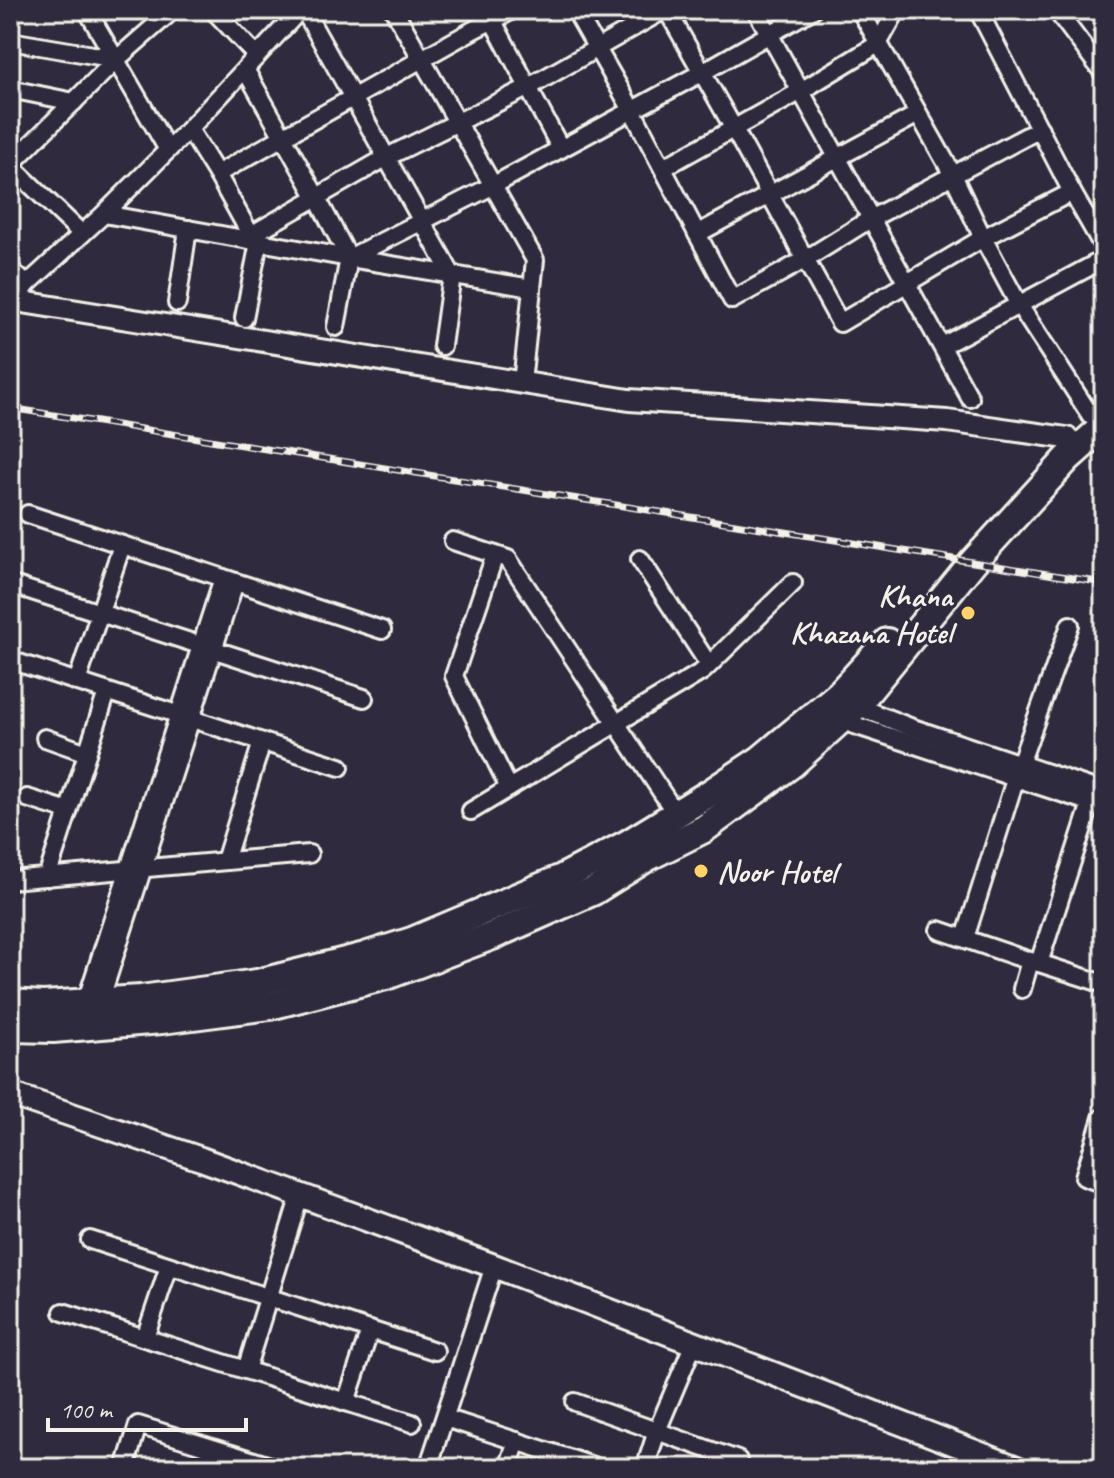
<svg xmlns="http://www.w3.org/2000/svg" width="1114" height="1478" font-family="Caveat,sans-serif">
<rect width="100%" height="100%" fill="#2f2a3d"/>
<filter id="ink" filterUnits="userSpaceOnUse"><feTurbulence type="fractalNoise" baseFrequency=".0125" numOctaves="2"/><feDisplacementMap in="SourceGraphic" scale="16" xChannelSelector="R" yChannelSelector="G"/><feConvolveMatrix kernelMatrix="1 2 1 2 8 2 1 2 1" color-interpolation-filters="sRGB"/></filter>
<g filter="url(#ink)">
<g fill="none" stroke-linecap="round" stroke-linejoin="round">
<defs>
<g id="minor">
<polyline points="87,10 168,150"/>
<polyline points="213,10 257,56"/>
<polyline points="304,10 452,275 442,346"/>
<polyline points="394,10 535,260 522,383"/>
<polyline points="487,10 561,149"/>
<polyline points="575,10 632,110 732,300 806,259 872,218 1040,129"/>
<polyline points="667,10 734,129 840,323 983,238 1072,192"/>
<polyline points="756,10 970,398"/>
<polyline points="860,10 953,175 983,238 1019,305 1091,416"/>
<polyline points="978,10 1072,192 1104,248"/>
<polyline points="1056,10 1104,74"/>
<polyline points="10,41 117,59"/>
<polyline points="245,69 317,198 349,258 336,327"/>
<polyline points="10,89 74,102"/>
<polyline points="189,129 217,174 254,241"/>
<polyline points="10,165 117,59 173,10"/>
<polyline points="10,165 82,234"/>
<polyline points="663,168 801,91 878,44 897,10"/>
<path d="M217,174C301,127 385,80 468,33C483,24 498,19 512,10"/>
<polyline points="104,214 349,258 532,288"/>
<polyline points="697,234 918,114"/>
<polyline points="251,235 387,157 529,87 664,10"/>
<polyline points="349,258 492,186 703,72 812,10"/>
<polyline points="10,269 27,285"/>
<polyline points="10,300 104,214 189,129 300,10"/>
<polyline points="177,303 188,229"/>
<polyline points="244,318 259,242"/>
<polyline points="942,346 1104,259"/>
<polyline points="28,514 382,630"/>
<polyline points="453,541 508,559 676,814"/>
<polyline points="495,555 454,676 509,788"/>
<polyline points="640,559 709,665"/>
<polyline points="10,584 364,698"/>
<polyline points="10,660 340,767"/>
<polyline points="77,682 122,545"/>
<polyline points="856,706 910,727 1104,792"/>
<polyline points="839,720 1104,807"/>
<polyline points="45,738 87,753"/>
<polyline points="27,798 68,811"/>
<polyline points="471,811 703,671 793,583"/>
<polyline points="225,861 262,742"/>
<polyline points="47,877 107,692"/>
<polyline points="10,880 309,854"/>
<polyline points="939,930 1030,961"/>
<polyline points="965,938 1020,764 1070,625"/>
<polyline points="1039,963 1104,984"/>
<polyline points="1022,989 1030,961 1039,963 1091,803 1099,798"/>
<polyline points="100,1001 235,582"/>
<polyline points="86,1002 223,578"/>
<polyline points="1104,1118 1102,1118 1084,1177 1104,1184"/>
<polyline points="90,1240 435,1351"/>
<polyline points="63,1312 412,1423"/>
<polyline points="145,1338 169,1266"/>
<polyline points="246,1370 300,1195"/>
<polyline points="346,1402 370,1330"/>
<polyline points="575,1402 738,1460"/>
<polyline points="445,1418 599,1468"/>
<polyline points="125,1468 138,1425 277,1468"/>
<polyline points="428,1468 494,1266"/>
<polyline points="508,1468 517,1441"/>
<polyline points="645,1468 657,1431 694,1343"/>
</g>
<polyline id="tertiary" points="10,300 629,400 947,421 1067,438"/>
<polyline id="secondary" points="10,1094 201,1159 494,1266 1017,1468"/>
<g id="trunk">
<polyline points="10,1003 43,1005 141,999 257,983 365,956 412,941 562,878 627,844 710,793 761,759 839,694 887,642"/>
<polyline points="10,1028 53,1029 162,1020 270,1006 386,976 492,936 594,891 648,857 704,829 792,764 856,706 973,562 1068,458 1104,426"/>
</g>
</defs>
<use href="#minor" stroke="#f4f1e8" stroke-width="22"/>
<use href="#tertiary" stroke="#f4f1e8" stroke-width="26"/>
<use href="#secondary" stroke="#f4f1e8" stroke-width="28"/>
<use href="#trunk" stroke="#f4f1e8" stroke-width="32"/>
<use href="#minor" stroke="#2f2a3d" stroke-width="16"/>
<use href="#tertiary" stroke="#2f2a3d" stroke-width="20"/>
<use href="#secondary" stroke="#2f2a3d" stroke-width="22"/>
<use href="#trunk" stroke="#2f2a3d" stroke-width="26"/>
<defs>
<polyline id="rail" points="10,408 1104,583"/>
</defs>
<use href="#rail" stroke="#f4f1e8" stroke-width="7"/>
<use href="#rail" stroke="#2f2a3d" stroke-width="4" stroke-dasharray="12" stroke-linecap="butt"/>
</g>
</g>
<g fill="#ffd166" stroke="#2f2a3d" stroke-width="3">
<circle cx="968" cy="613" r="8"/>
<circle cx="701" cy="871" r="8"/>
</g>
<g text-anchor="middle" stroke-width="6" stroke-linejoin="round" paint-order="stroke">
<g font-size="32" font-weight="bold" fill="#f4f1e8" stroke="#2f2a3d" text-anchor="end">
<text x="952" y="606">Khana<tspan x="952" dy="37">Khazana Hotel</tspan></text>
<text x="717" y="882" text-anchor="start">Noor Hotel</text>
</g>
</g>
<rect width="1114" height="1478" fill="none" stroke="#2f2a3d" stroke-width="40"/>
<rect x="20" y="20" width="1074" height="1438" fill="none" stroke="#f4f1e8" stroke-width="3" filter="url(#ink)"/>
<path d="M48 1418v12h198v-12" fill="none" stroke="#f4f1e8" stroke-width="4"/>
<text x="60" y="1418" font-size="24" fill="#f4f1e8" stroke="#2f2a3d" stroke-width="6" paint-order="stroke">100 m</text>
</svg>
